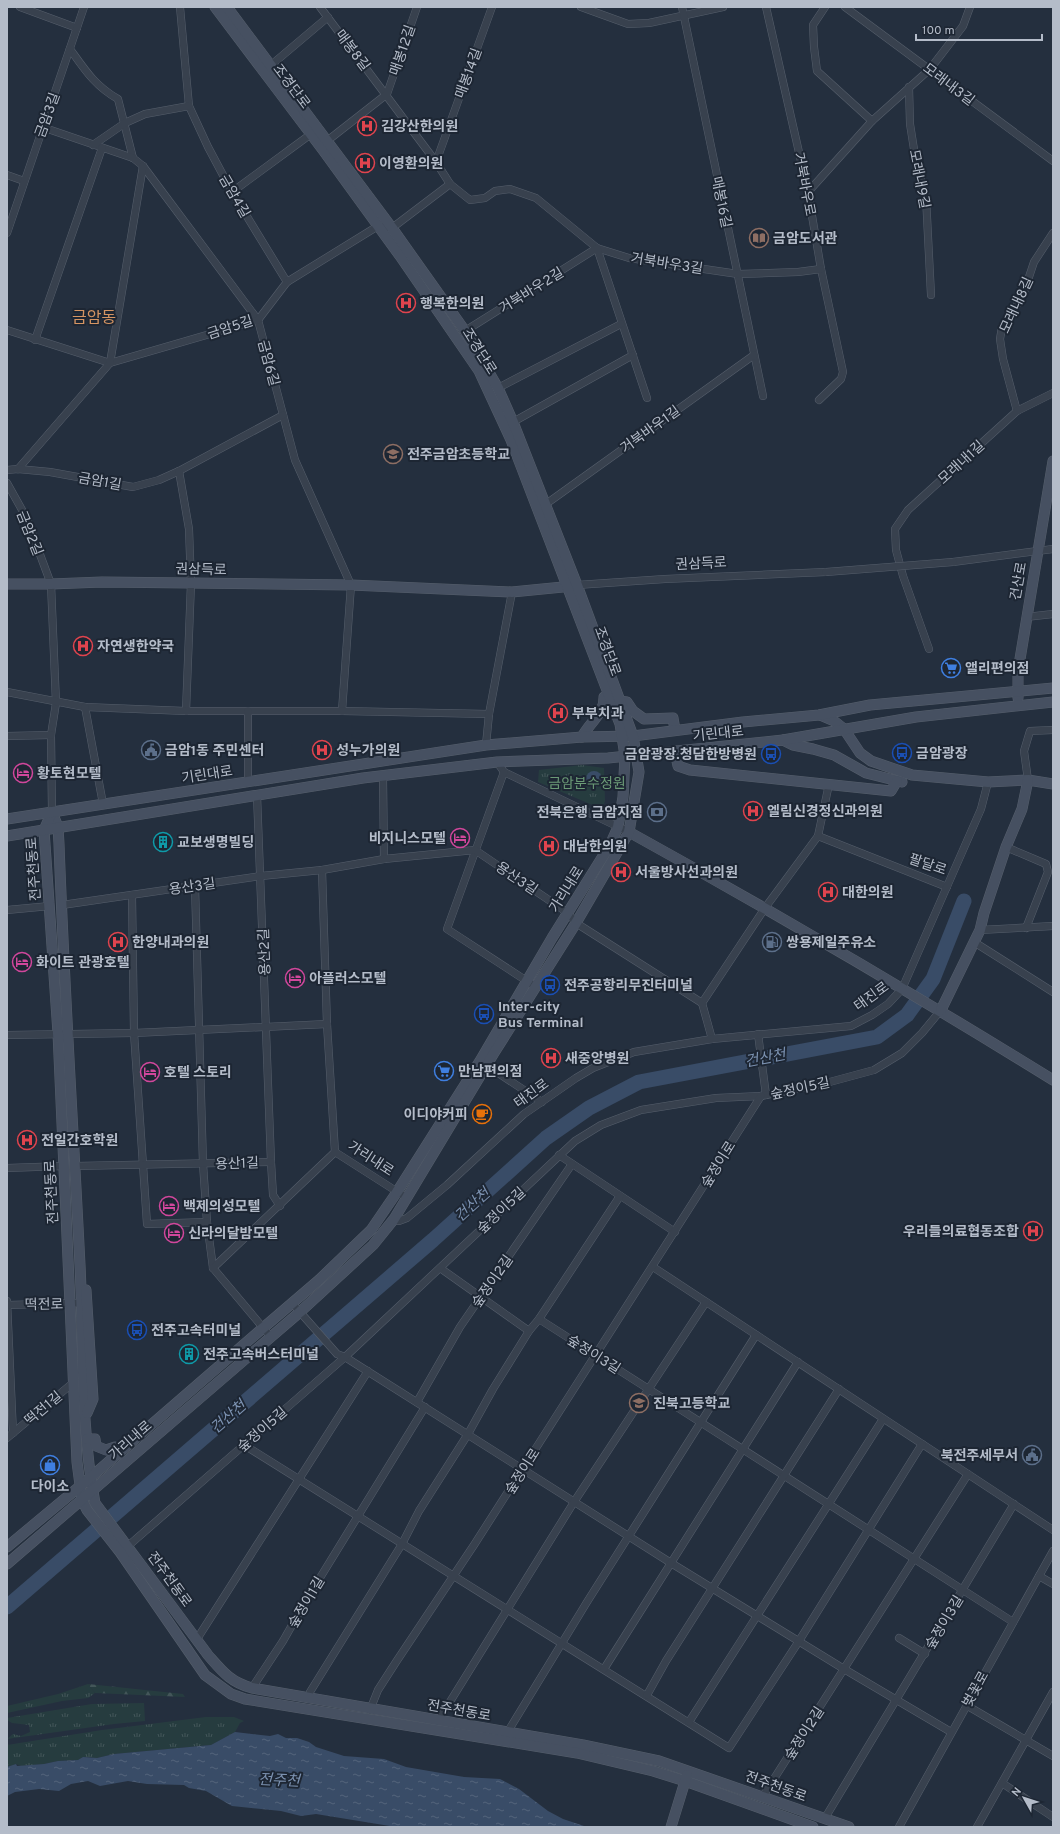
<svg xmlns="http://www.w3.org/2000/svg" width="1060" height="1834" font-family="Overpass,'Noto Sans KR',sans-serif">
<defs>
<pattern id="grass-tufts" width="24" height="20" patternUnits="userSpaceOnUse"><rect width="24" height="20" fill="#263c3f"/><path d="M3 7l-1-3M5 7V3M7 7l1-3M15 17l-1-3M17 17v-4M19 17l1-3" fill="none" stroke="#435659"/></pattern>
<pattern id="forest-firs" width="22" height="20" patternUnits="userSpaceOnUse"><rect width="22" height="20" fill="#263c3f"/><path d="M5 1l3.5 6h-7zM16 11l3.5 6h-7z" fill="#435659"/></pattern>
<pattern id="water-ripples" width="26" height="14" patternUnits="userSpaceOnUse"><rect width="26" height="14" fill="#394c67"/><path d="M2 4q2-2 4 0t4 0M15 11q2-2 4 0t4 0" fill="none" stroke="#53647b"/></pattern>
</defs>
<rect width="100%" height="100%" fill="#242f3e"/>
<g fill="url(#grass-tufts)">
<polygon points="582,765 604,768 605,801 602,809 538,782 539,770"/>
<polygon points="88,1684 95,1693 88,1698 62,1701 7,1713 7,1706 58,1694"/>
<polygon points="144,1703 145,1721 114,1724 7,1739 13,1734 21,1736 30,1732 29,1725 12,1723 7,1720 7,1718 92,1704"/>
<polygon points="206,1717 234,1717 244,1721 240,1723 235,1732 211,1745 114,1754 97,1758 83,1757 78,1760 58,1761 44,1764 21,1766 16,1764 7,1767 7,1745 102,1730"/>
</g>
<polygon fill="url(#forest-firs)" points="88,1684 183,1694 185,1697 95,1693"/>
<g fill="url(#water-ripples)">
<circle cx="594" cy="779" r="8"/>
<polygon points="235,1732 270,1736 278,1734 286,1738 297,1738 309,1742 316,1747 344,1756 384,1759 406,1767 464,1777 500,1779 519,1789 548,1811 563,1819 587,1827 396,1827 316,1814 301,1816 281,1811 232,1806 206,1791 189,1788 184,1785 147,1784 128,1781 100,1786 88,1781 71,1784 59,1791 39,1789 15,1792 7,1796 7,1767 16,1764 17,1766 44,1764 58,1761 78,1760 83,1757 97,1758 114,1754 211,1745"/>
</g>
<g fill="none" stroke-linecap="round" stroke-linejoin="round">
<polyline stroke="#394c67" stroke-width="15" points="7,1607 433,1240 546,1138 589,1108 639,1082 877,1037 907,1015 933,979 964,901"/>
<defs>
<g id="street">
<polyline points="20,7 77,28"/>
<polyline points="180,7 189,106 208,147 232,192 287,282"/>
<polyline points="320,7 436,162 450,184"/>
<polyline points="581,7 628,24 649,23 723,7"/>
<polyline points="682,7 763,396"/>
<polyline points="766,7 808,192 821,269 843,372 841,379 819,400"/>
<polyline points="825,7 813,25 814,47 817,71 872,121"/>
<polyline points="845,7 1053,161"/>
<path d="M70,49C85,70 95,86 118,99L133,158"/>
<polyline points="270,66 328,17"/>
<polyline points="909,87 910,124 916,162 926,197 931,295"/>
<polyline points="42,127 133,158 143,166 258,320 295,460 351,585 342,711"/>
<polyline points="327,141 387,94 417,7"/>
<polyline points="93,145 125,123 145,114 189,106"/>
<polyline points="436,162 492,7"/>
<polyline points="7,175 24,181"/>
<polyline points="232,192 311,134"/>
<polyline points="808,192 872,121 930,69 963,26 970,7"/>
<polyline points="7,233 84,7"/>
<polyline points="7,330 110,363 258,320 287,282 378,226 392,228 450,184 470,200 485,198 495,191 510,189 536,198 597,248 629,258 738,274 798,272 821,269"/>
<polyline points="465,331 597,248 647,398"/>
<polyline points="35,340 102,148"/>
<polyline points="498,388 621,324"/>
<polyline points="1017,411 1003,359 1000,339 1002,327 1014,310 1024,292 1034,262 1053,233"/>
<polyline points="513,422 633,355"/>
<polyline points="18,469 110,363 143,166"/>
<polyline points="7,470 18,469 50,472 133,487 159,480 179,471 283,415"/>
<polyline points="179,471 189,529 191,583 186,711"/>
<polyline points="7,483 26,517 51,584 56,703 51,735 52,812"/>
<polyline points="546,504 754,355"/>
<polyline points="953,562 1053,549"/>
<polyline points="577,585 665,579 826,572"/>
<polyline points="1026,617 1053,614"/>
<polyline points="929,649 903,576 896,550 895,529 908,510 1017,411 1053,393"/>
<polyline points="7,692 85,707 186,711 342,711 489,714"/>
<polyline points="85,707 103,804"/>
<polyline points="7,736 51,735"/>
<polyline points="486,745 489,714 512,592"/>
<polyline points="497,762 504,772 629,832"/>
<polyline points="504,772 447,929 536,987"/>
<polyline points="383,776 384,859"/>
<polyline points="1028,780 1024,751 1030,731 1053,730"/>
<polyline points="248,782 248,711"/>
<polyline points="257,795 271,1162 273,1195 280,1206"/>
<polyline points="818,836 947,887"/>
<polyline points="1006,847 1046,864 1048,872 1026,928"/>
<polyline points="322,870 327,1024 335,1152"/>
<polyline points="195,886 203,1164 207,1222 213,1268"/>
<polyline points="132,895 134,1033 147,1224 207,1222"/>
<polyline points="62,905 261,876 322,870 384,859 475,850 568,913 576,923 702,1003"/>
<polyline points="7,910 50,906"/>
<polyline points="980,930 1053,926"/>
<polyline points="974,942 1053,992"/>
<polyline points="758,1034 766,1095"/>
<polyline points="7,1035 134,1033 327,1024"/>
<polyline points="712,1039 702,1003 765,908 818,836 829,784"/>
<polyline points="483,1063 542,1102"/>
<polyline points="559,1155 675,1232"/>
<polyline points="75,1166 271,1162"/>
<polyline points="7,1168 64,1166"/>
<polyline points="394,1219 399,1221 407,1218 447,1185 524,1114 576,1078 593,1068 634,1052 712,1039 851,1026 872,1015 888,1004 902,989 981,809 988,782"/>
<polyline points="653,1267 1053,1530"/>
<polyline points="440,1268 529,1331"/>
<polyline points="7,1301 13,1433"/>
<polyline points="292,1303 337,1354 345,1357 671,1563 844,1669 951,1732"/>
<polyline points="7,1305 80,1303"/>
<polyline points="539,1319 1013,1622"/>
<polyline points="270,1336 213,1268 335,1152 407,1198"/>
<polyline points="417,1402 460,1327 572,1164"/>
<polyline points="7,1438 74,1382"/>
<polyline points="244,1445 729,1748 799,1641 922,1444"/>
<polyline points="128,1546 345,1357 575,1141 601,1125 641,1110 716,1098 761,1096 826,1083 874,1070 902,1053 922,1033 941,1010"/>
<polyline points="1039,1576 1053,1584"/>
<polyline points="899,1638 925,1654"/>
<polyline points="197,1639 368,1371"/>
<polyline points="604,1669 798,1362"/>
<polyline points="252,1688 283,1641 307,1599 425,1407"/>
<polyline points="647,1695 666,1661 839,1389"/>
<polyline points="309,1699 310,1692 402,1544 419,1511 468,1434 493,1389 529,1331 539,1319 620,1196"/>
<polyline points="966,1705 1053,1756"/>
<polyline points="370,1710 378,1690 396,1662 474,1545 761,1096"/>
<polyline points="438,1721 574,1502 706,1302"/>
<polyline points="689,1722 883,1419"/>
<polyline points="507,1733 587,1602 756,1335"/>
<polyline points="1002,1783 1053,1817"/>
<polyline points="763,1796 968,1474"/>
<polyline points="825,1818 1014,1504"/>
<polyline points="899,1827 1053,1551"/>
<polyline points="977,1827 1053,1692"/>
</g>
<g id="secondary">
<polyline points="7,584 51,584 102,582 351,585 512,592 573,586"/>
<polyline points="1018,698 1018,671 1053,461"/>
<polyline points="619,701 627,702 633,711 644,719 673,718 675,730"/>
<polyline points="820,715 834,721 844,729 860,753 871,761 912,775 988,782 1028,780 1053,784"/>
<path d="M582,737C589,723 605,713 604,697L609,694"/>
<polyline points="783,740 793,745 813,749 834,755 866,773 902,782"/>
<polyline points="675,751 678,766 690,770 891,791 897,781"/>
<path d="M52,812L58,827L59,844C64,984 73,1125 80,1265C84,1344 80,1425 95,1503L208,1655C222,1671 230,1682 252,1688L583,1745L659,1761L849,1827"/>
<polyline points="52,812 44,830 58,1033 77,1462 82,1500 87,1510 120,1552 205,1675 231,1694 245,1699 577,1753 653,1771 685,1781 813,1827"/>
<polyline points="7,819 486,745 582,737 633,736 743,722 819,715 870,705 1053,688"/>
<path d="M629,832C772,911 914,994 1053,1080"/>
<polyline points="7,836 363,778 497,762 608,758 783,740 916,717 1053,702"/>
<polyline points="941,1010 980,930 984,913 1006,847 1022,809 1028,780"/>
<polyline points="86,1290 93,1399 87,1413"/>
<polyline points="87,1439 95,1439 96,1446 106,1450 115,1447 119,1453"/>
<polyline points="7,1547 91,1477 263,1328 319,1280 371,1230 397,1192 480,1061 552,938 610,845 618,827 623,797 625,756 620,724 511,440 479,371 400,256 323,150 215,7"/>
<polyline points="7,1564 300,1312 373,1245 394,1219 494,1053 576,923 629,832 639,772 633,736 577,585 513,422 498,388 465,331 392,228 227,7"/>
<polyline points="671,1827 687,1775"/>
</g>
</defs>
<use href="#street" stroke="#565f6c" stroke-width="8"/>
<use href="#secondary" stroke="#565f6c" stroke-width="11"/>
<use href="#street" stroke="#38414e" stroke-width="7"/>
<use href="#secondary" stroke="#465061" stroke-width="10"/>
<defs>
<polyline id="street-bridge" points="826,572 953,562"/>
</defs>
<use href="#street-bridge" stroke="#565f6c" stroke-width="8" stroke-linecap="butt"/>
<use href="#street-bridge" stroke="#38414e" stroke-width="7"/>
</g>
<defs>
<symbol id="hospital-ring" viewBox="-11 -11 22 22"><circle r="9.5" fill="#1d2633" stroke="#e0444e" stroke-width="1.5"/><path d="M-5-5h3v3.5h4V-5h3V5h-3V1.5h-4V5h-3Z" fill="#e0444e"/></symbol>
<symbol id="library-ring" viewBox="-11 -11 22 22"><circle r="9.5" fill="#1d2633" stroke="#8d6e63" stroke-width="1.5"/><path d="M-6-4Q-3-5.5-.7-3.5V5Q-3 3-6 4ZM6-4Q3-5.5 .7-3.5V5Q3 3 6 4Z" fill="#8d6e63"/></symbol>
<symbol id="school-ring" viewBox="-11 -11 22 22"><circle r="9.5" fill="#1d2633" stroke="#8d6e63" stroke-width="1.5"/><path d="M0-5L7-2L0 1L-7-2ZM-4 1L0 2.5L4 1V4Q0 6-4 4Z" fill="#8d6e63"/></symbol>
<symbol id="supermarket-ring" viewBox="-11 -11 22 22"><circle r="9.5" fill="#1d2633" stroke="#3f7fe0" stroke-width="1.5"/><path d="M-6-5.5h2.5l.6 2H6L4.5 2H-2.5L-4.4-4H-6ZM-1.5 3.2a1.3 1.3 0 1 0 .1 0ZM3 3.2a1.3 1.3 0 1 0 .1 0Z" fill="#3f7fe0"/></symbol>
<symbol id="civic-ring" viewBox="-11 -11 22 22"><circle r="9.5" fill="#1d2633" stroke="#5c6f8a" stroke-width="1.5"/><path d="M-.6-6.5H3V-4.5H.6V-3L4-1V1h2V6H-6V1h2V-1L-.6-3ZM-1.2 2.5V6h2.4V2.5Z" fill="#5c6f8a"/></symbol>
<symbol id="bus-ring" viewBox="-11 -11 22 22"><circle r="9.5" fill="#1d2633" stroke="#1a4fb4" stroke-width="1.5"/><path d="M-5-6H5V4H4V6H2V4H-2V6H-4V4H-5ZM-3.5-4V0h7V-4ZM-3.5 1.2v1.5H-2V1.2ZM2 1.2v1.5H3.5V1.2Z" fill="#1a4fb4"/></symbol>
<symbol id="hotel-ring" viewBox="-11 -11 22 22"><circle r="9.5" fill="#1d2633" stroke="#d1479c" stroke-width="1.5"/><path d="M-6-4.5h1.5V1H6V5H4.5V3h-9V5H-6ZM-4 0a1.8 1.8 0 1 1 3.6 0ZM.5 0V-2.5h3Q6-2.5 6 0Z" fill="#d1479c"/></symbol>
<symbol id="bank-ring" viewBox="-11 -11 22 22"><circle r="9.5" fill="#1d2633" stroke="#5c6f8a" stroke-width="1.5"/><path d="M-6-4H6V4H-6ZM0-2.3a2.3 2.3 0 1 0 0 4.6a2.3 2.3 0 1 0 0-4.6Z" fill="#5c6f8a"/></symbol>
<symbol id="building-ring" viewBox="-11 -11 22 22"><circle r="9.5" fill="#1d2633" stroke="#0f9aa8" stroke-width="1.5"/><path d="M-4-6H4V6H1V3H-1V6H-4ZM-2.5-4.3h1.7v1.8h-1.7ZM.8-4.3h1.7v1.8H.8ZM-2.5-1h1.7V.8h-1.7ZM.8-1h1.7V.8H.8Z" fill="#0f9aa8"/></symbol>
<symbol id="fuel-ring" viewBox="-11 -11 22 22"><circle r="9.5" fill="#1d2633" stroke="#5c6f8a" stroke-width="1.5"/><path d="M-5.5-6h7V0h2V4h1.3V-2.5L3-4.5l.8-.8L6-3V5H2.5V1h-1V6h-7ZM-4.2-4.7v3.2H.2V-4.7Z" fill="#5c6f8a"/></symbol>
<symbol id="cafe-ring" viewBox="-11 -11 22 22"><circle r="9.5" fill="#1d2633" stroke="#e8710a" stroke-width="1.5"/><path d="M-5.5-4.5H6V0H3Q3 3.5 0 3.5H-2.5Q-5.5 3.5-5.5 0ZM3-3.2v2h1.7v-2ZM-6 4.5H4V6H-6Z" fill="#e8710a"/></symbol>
<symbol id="shop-ring" viewBox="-11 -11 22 22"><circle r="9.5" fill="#1d2633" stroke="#3f7fe0" stroke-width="1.5"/><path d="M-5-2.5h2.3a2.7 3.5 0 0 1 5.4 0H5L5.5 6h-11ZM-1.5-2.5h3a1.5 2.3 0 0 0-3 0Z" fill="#3f7fe0"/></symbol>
</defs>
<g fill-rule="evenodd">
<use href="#hospital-ring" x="356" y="115" width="22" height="22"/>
<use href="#hospital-ring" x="354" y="152" width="22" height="22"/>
<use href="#library-ring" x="748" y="227" width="22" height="22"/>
<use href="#hospital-ring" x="395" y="292" width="22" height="22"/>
<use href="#school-ring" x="382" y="443" width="22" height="22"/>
<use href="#hospital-ring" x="72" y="635" width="22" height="22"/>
<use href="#supermarket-ring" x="940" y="657" width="22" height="22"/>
<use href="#hospital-ring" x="547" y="702" width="22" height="22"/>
<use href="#civic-ring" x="140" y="739" width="22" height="22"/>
<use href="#hospital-ring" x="311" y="739" width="22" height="22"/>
<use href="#bus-ring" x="891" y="742" width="22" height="22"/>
<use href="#bus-ring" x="760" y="743" width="22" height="22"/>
<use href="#hotel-ring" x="12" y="762" width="22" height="22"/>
<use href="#hospital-ring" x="742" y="800" width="22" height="22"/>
<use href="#bank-ring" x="646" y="801" width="22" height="22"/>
<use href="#hotel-ring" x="449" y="827" width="22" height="22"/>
<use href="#building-ring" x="152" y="831" width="22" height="22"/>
<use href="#hospital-ring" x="538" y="835" width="22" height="22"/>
<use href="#hospital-ring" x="610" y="861" width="22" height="22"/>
<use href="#hospital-ring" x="817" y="881" width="22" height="22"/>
<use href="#hospital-ring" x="107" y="931" width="22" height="22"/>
<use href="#fuel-ring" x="761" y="931" width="22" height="22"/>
<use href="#hotel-ring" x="11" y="951" width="22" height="22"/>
<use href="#hotel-ring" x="284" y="967" width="22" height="22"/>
<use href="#bus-ring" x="539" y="974" width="22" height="22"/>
<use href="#bus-ring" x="473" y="1003" width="22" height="22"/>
<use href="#hospital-ring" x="540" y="1047" width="22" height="22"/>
<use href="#supermarket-ring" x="433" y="1060" width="22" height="22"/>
<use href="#hotel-ring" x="139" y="1061" width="22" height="22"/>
<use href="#cafe-ring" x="471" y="1103" width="22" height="22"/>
<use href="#hospital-ring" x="16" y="1129" width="22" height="22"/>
<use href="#hotel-ring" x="158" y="1195" width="22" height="22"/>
<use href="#hospital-ring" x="1022" y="1220" width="22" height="22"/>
<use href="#hotel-ring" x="163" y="1222" width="22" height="22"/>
<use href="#bus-ring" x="126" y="1319" width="22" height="22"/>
<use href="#building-ring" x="178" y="1343" width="22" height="22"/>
<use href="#school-ring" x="628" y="1392" width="22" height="22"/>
<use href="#civic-ring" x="1021" y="1444" width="22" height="22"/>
<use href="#shop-ring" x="39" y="1454" width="22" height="22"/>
</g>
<g text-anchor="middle" stroke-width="4" stroke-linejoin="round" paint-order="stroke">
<g font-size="14" fill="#b4bcc9" stroke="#1d2633">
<text transform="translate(353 50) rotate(53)" y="5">매봉8길</text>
<text transform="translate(402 50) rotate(-71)" y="5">매봉12길</text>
<text transform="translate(468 73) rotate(-70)" y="5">매봉14길</text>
<text transform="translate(949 84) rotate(37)" y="5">모래내3길</text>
<text transform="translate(292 86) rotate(53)" y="5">조경단로</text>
<text transform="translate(47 115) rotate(-70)" y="5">금암3길</text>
<text transform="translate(920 179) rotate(79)" y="5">모래내9길</text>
<text transform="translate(805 184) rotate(79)" y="5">거북바우로</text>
<text transform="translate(235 196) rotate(60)" y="5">금암4길</text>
<text transform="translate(722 202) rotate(78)" y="5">매봉16길</text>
<text transform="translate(667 263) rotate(9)" y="5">거북바우3길</text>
<text transform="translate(531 290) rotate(-32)" y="5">거북바우2길</text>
<text transform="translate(1016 305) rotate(-65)" y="5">모래내8길</text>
<text transform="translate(230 327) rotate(-18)" y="5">금암5길</text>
<text transform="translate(480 351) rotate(58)" y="5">조경단로</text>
<text transform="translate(269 363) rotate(75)" y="5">금암6길</text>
<text transform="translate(650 429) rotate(-36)" y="5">거북바우1길</text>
<text transform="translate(961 462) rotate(-42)" y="5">모래내1길</text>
<text transform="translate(100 481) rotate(10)" y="5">금암1길</text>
<text transform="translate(30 533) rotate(68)" y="5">금암2길</text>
<text transform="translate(701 563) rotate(-3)" y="5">권삼득로</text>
<text transform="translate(201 569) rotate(1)" y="5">권삼득로</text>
<text transform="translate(1018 581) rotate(-80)" y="5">건산로</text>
<text transform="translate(608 651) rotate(70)" y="5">조경단로</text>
<text transform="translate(718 733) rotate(-6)" y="5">기린대로</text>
<text transform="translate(207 774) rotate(-9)" y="5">기린대로</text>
<text transform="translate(928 864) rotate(19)" y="5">팔달로</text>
<text transform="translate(33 869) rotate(-94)" y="5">전주천동로</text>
<text transform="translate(517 878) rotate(34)" y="5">용산3길</text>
<text transform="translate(192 886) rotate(-8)" y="5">용산3길</text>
<text transform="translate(566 889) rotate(-58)" y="5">가리내로</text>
<text transform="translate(264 952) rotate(-92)" y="5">용산2길</text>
<text transform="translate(871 996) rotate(-36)" y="5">태진로</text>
<text transform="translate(800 1088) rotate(-12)" y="5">숲정이5길</text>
<text transform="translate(531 1093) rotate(-36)" y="5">태진로</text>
<text transform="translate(371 1158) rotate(33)" y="5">가리내로</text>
<text transform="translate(237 1163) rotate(-2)" y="5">용산1길</text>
<text transform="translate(718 1164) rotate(-58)" y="5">숲정이로</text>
<text transform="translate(51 1192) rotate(-93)" y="5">전주천동로</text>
<text transform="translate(501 1210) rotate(-43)" y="5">숲정이5길</text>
<text transform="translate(492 1281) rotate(-55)" y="5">숲정이2길</text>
<text transform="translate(44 1304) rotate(-1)" y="5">떡전로</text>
<text transform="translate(594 1354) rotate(32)" y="5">숲정이3길</text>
<text transform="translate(43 1408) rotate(-40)" y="5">떡전1길</text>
<text transform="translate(262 1429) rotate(-41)" y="5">숲정이5길</text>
<text transform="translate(130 1440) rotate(-41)" y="5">가리내로</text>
<text transform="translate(522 1471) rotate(-57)" y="5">숲정이로</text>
<text transform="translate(170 1579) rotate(54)" y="5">전주천동로</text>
<text transform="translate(306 1602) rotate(-59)" y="5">숲정이1길</text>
<text transform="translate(944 1622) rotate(-59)" y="5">숲정이3길</text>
<text transform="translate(975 1689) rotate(-61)" y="5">벚꽃로</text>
<text transform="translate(459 1710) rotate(10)" y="5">전주천동로</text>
<text transform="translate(804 1733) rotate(-57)" y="5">숲정이2길</text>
<text transform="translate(776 1786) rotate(20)" y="5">전주천동로</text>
</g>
<g font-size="14" font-weight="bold" fill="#b4bcc9" stroke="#1d2633" text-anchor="start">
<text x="381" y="131">김강산한의원</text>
<text x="379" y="168">이영환의원</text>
<text x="773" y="243">금암도서관</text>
<text x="420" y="308">행복한의원</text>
<text x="407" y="459">전주금암초등학교</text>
<text x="97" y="651">자연생한약국</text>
<text x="965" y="673">앨리편의점</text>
<text x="572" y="718">부부치과</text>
<text x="165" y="755">금암1동 주민센터</text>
<text x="336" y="755">성누가의원</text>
<text x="916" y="758">금암광장</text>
<text x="757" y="759" text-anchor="end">금암광장.청담한방병원</text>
<text x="37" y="778">황토현모텔</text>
<text x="767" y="816">엘림신경정신과의원</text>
<text x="643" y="817" text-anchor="end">전북은행 금암지점</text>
<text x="446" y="843" text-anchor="end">비지니스모텔</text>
<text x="177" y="847">교보생명빌딩</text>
<text x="563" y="851">대남한의원</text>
<text x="635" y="877">서울방사선과의원</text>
<text x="842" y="897">대한의원</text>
<text x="132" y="947">한양내과의원</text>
<text x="786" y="947">쌍용제일주유소</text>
<text x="36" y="967">화이트 관광호텔</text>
<text x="309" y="983">아플러스모텔</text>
<text x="564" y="990">전주공항리무진터미널</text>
<text x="498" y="1011">Inter-city<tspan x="498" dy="16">Bus Terminal</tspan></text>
<text x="565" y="1063">새중앙병원</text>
<text x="458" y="1076">만남편의점</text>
<text x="164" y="1077">호텔 스토리</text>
<text x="468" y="1119" text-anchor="end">이디야커피</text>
<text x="41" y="1145">전일간호학원</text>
<text x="183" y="1211">백제의성모텔</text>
<text x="1019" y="1236" text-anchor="end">우리들의료협동조합</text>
<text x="188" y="1238">신라의달밤모텔</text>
<text x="151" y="1335">전주고속터미널</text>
<text x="203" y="1359">전주고속버스터미널</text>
<text x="653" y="1408">진북고등학교</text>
<text x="1018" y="1460" text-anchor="end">북전주세무서</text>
<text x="50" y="1491" text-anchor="middle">다이소</text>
</g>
<g font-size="14" fill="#6b9a76" stroke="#1d2633">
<text x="587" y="788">금암분수정원</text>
</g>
<g font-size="15" font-style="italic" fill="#7c92b1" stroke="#1d2633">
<text transform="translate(765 1058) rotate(-11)" y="5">건산천</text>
<text transform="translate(472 1205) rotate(-42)" y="5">건산천</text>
<text transform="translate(228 1417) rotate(-41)" y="5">건산천</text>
<text transform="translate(279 1780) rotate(3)" y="5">전주천</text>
</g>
<g font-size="16" fill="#d59563" stroke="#1d2633">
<text x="94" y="323">금암동</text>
</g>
</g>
<rect width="1060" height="1834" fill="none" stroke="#b4bcc9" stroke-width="16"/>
<g transform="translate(1024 1798) rotate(309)" stroke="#1d2633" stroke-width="3" paint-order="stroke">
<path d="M0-3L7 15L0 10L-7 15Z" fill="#b4bcc9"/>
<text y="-6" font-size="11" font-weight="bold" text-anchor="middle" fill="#b4bcc9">N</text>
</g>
<path d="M916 34v6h126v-6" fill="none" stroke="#b4bcc9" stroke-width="2"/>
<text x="922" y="34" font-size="12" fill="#b4bcc9" stroke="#1d2633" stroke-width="3" paint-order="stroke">100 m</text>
</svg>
